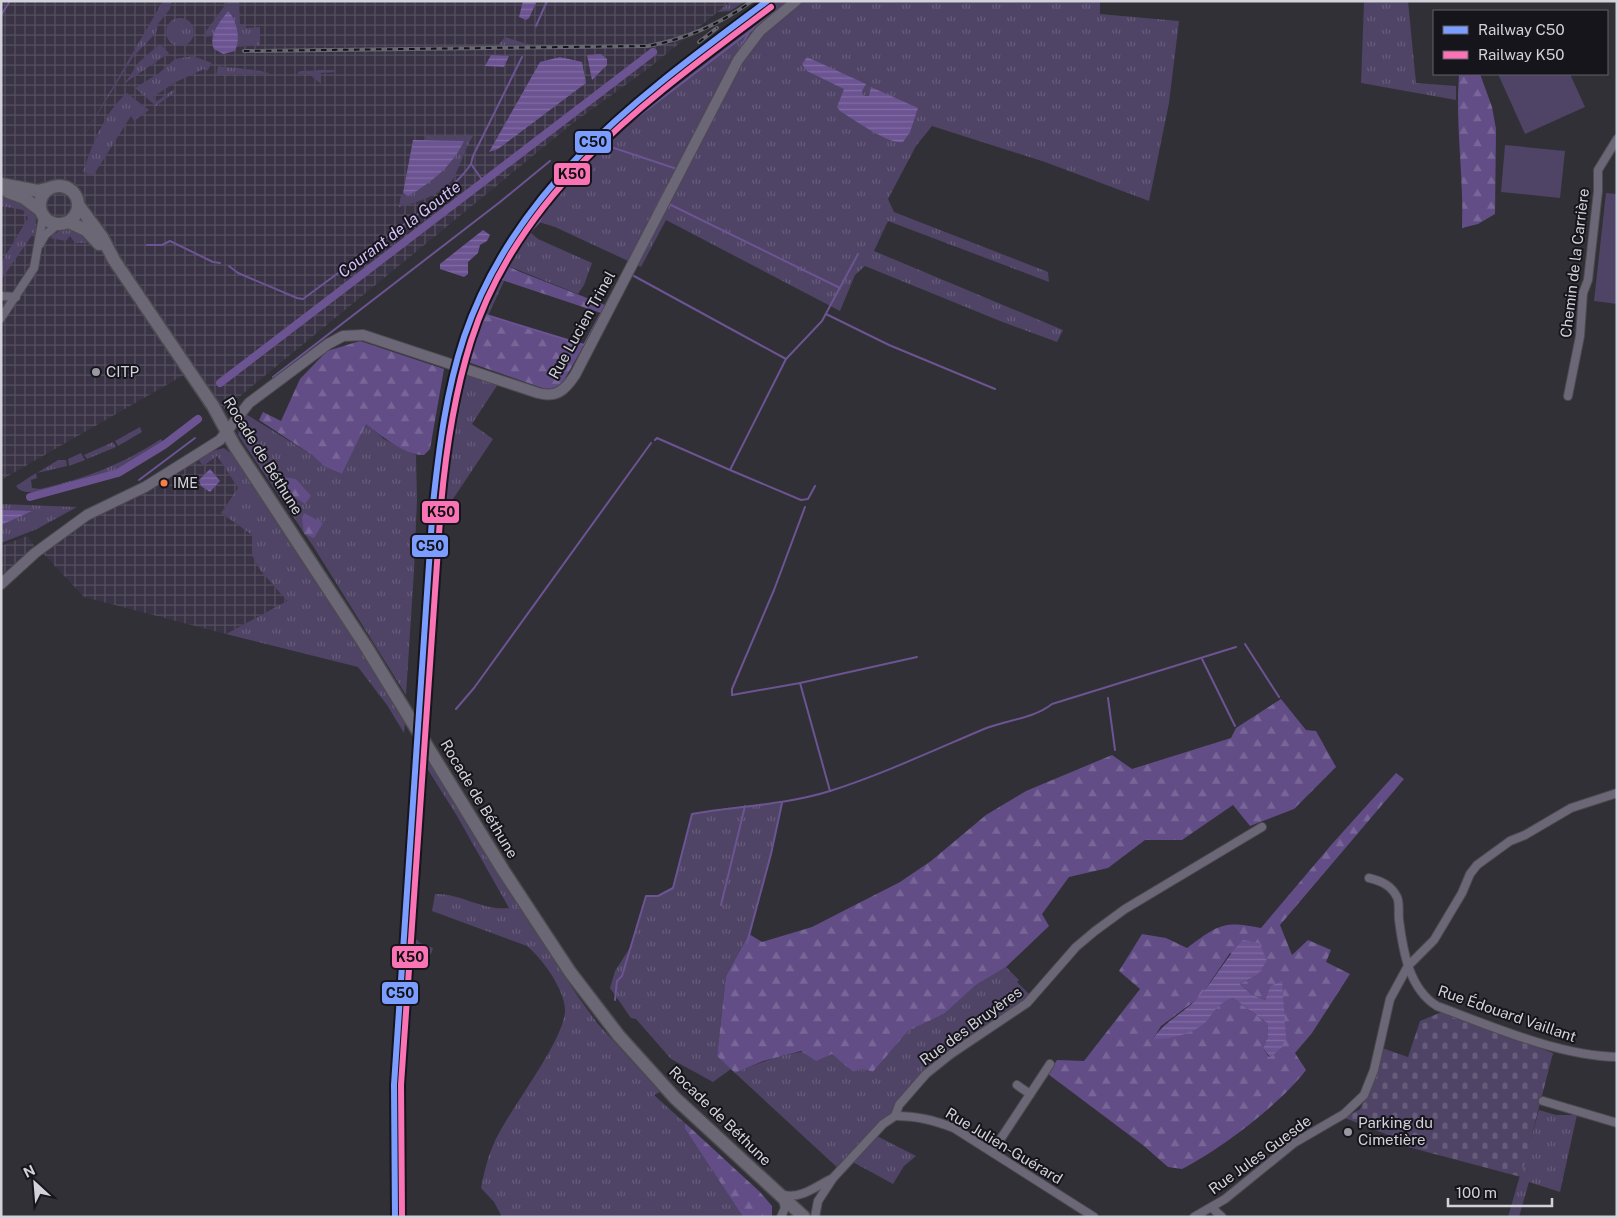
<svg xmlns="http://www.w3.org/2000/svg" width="1618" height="1218" font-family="'Public Sans',sans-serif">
<defs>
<pattern id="industrial-grid" width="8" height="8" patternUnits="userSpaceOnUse" patternTransform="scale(1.25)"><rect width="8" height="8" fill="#393345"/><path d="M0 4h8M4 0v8" fill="none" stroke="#55505f"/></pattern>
<pattern id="grass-tufts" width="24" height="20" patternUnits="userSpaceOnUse" patternTransform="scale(1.25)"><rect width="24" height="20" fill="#4f4366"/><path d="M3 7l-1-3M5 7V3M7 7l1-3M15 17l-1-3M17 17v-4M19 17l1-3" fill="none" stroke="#675d7b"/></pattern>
<pattern id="forest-firs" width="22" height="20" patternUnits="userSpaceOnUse" patternTransform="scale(1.25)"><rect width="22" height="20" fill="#624d87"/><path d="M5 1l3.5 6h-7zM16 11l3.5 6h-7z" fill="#786697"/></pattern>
<pattern id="cemetery-stones" width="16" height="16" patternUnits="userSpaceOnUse" patternTransform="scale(1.25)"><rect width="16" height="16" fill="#4f4366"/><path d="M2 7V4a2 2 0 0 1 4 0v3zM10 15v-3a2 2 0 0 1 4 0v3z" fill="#675d7b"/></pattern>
<pattern id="water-rules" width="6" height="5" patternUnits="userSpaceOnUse" patternTransform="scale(1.25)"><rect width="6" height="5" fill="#6c5493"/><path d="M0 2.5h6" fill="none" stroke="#806ca2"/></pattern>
</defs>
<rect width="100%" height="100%" fill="#313036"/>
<g fill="url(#industrial-grid)">
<polygon points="1,1 731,1 649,68 573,123 212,419 184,375 1,480"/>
<polygon points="196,455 203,466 217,456 238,488 221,513 252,535 260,570 287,601 226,634 84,597 40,550 63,532"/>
<polygon points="27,536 34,545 35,553 1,584 1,546"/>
</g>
<g fill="url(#grass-tufts)">
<polygon points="163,1 172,1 170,9 158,24 156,33 133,57 84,136"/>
<polygon points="228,1 239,1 240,24 244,24 245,28 260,27 260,45 237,47 236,24 228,11 213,36 205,37 206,31"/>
<polygon points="731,1 746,1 730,11 717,12"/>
<polygon points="775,1 1100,1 1100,14 1179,21 1169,103 1149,201 1045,162 932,126 916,146 888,199 894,212 1048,272 1049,282 888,221 874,251 1063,330 1057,342 1000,321 865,266 855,275 840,311 666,220 641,267 555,227 539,222 530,232 538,239 592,263 584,285 578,294 508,266 500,279 504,281 488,316 482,314 465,361 459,360 478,307 511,246 534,211 574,162 621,119 675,76 728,40"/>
<polygon points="1364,1 1408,1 1416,83 1456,86 1456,100 1361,83"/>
<circle cx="180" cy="32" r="14"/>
<polygon points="505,37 530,45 498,46"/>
<polygon points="160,44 169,53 125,83 139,62"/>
<polygon points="193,56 212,63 207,71 204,69 176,82 153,97 157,101 173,90 175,92 156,106 135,88 159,73 175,59"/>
<path d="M218,66C230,68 262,69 270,74L216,75Z"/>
<polygon points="332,70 337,72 321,73 321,84 309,74 297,74 300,71"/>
<path d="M127,93L149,110L134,121L131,116L93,176L83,172C92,145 105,111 127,93Z"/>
<path d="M426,136H473C465,148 458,173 451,182C438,196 416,203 399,207L401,194L408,196L464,141L426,140Z"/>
<polygon points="1,194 21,202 36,214 34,227 37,228 1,280 1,263 28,218 23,210 1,206"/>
<polygon points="73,229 89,240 86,243 75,243 70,236 66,241 50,238 59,231"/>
<path d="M460,367L500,381L472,424L493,439L441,517C432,483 447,400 460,367Z"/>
<polygon points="246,414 312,455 325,467 342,474 366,423 384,439 416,455 417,500 414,571 406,695 313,546 238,435 239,428"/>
<polygon points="140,427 142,432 118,446 115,441"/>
<path d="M161,439L163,442C151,450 139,458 126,465C110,474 27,506 16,486L36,473L37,478L31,480L32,488L40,489C86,478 121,465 161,439Z"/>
<polygon points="113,442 116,447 87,459 84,455"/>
<polygon points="224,448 232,454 288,535 405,722 404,733 387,705 358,667 226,634 287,601 260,570 252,555 252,535 221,513 238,488 217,456 203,466 199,460 212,451"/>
<polygon points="81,453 85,460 69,466 68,459"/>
<polygon points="58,460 66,460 67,466 37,473"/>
<polygon points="1,504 77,507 37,529 1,543"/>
<path d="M419,744L496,872L579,998L598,1024L660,1092L654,1095L685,1123V1129L743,1217H502L494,1202L481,1188C484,1173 488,1155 495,1141C509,1110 565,1040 565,1010C565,990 542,958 527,946L432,911L435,894C460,893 483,911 509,908L457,816L425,765L414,894L413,936L420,943L433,948L431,954L418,953L413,959L410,980L403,1130L407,1217H400C394,1059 416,902 419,744Z"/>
<polygon points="782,803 771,854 749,934 726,976 717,1056 731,1069 713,1082 671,1059 636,1019 631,1018 610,988 615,971 631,946 646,896 658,896 673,887 692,814 727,808"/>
<path d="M1006,967L1019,980L1017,982L1033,998L926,1074L895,1116L873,1134L916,1156L904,1166L893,1184L849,1160L840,1170L735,1073C758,1063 809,1042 833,1055C840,1059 847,1067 853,1072L863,1069L873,1072L908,1031L944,1014L976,985Z"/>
<polygon points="1539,1110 1556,1115 1577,1115 1560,1192 1529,1182 1519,1217 1508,1217"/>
</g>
<g fill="url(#forest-firs)" fill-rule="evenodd">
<path d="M1459,74H1480L1492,107L1496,129L1495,214L1478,224L1462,228C1464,177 1455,125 1459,74Z"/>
<polygon points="508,266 518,271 605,305 601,313 499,279"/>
<polygon points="483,314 584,345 562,384 556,388 545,389 465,361"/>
<path d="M360,341L444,369L430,449L424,455C406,456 380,435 366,424L342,474L325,467L312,455L259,420L263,412L281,421L300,379L327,351Z"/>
<polygon points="283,477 296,479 311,496 305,504 280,487"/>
<polygon points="304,513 323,523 314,538 304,534 302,518"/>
<polygon points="1281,699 1306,730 1316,731 1336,767 1294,809 1250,826 1233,805 1182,840 1145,840 1108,868 1069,877 1042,914 1049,926 1006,967 976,985 944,1014 908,1031 873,1072 863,1069 853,1072 832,1054 816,1061 801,1051 763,1061 735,1073 717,1056 726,976 749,934 762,942 812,927 900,882 931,861 986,815 1026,791 1112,755 1132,769 1231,738 1236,728"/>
<path d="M1396,773L1404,779L1280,925L1292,955L1308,940L1331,950L1326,962L1350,974L1312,1033L1295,1053L1306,1070C1280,1104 1221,1149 1182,1169L1168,1167L1144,1146L1048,1074L1057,1060L1084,1061L1140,989L1119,971L1142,934L1166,938L1187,948C1218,925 1223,920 1261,928L1332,844ZM1230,953L1257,975L1240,984L1251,994L1265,1000L1270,986L1282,982L1281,1049L1269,1057L1263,1048L1268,1036L1267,1023L1233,998L1222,1002L1198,1028L1153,1039L1161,1026L1200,997Z"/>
<polygon points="685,1123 760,1192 772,1206 772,1217 743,1217 685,1129"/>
</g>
<polygon fill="url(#cemetery-stones)" points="1442,1012 1553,1053 1521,1177 1393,1143 1393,1137 1345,1118 1360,1109 1372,1086 1382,1048 1408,1057 1420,1021"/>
<g fill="#4f4366">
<polygon points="1498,74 1570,74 1585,107 1525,134"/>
<polygon points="1505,145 1565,151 1560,198 1501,192"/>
<polygon points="1606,193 1617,194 1617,304 1594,301"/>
</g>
<g fill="url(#water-rules)">
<polygon points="523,1 537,1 529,18 526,20 519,17"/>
<path d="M228,11C237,20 241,39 235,51L223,54L214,49C208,35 220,22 228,11Z"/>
<polygon points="601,54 607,59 607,65 592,80 587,55"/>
<polygon points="491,55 509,56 504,67 485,66"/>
<polygon points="560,57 582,62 586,83 498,149 489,152 540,62"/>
<path d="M807,57L866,84L862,91L863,96H869L871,87L918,108L910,132L903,142C889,145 853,119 840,111L837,107L844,89L807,71L802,64Z"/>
<path d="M413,140L464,141C452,166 432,182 408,196L403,193Z"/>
<polygon points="483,230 490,235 487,241 480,245 478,253 468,262 468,274 464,277 440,269 440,264"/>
<polygon points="210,469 220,481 210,492 201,486 199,480"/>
<polygon points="1,510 32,511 1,525"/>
<path d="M1243,940L1259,943L1267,961L1257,975L1240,984L1251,994L1265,1000L1270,986L1282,981L1286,1038L1281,1049L1270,1057L1263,1048L1268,1036L1267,1023L1233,998C1213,1004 1213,1019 1198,1028C1184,1036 1168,1039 1153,1039C1166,1019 1186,1013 1200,995C1216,978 1226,957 1243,940Z"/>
</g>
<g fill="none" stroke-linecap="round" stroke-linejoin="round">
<g stroke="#6c5493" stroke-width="2">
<polyline points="1,15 10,1"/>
<polyline points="536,26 547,1"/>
<polyline points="738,52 749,32"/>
<polyline points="602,144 677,169"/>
<polyline points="483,181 471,164 473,156 522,57"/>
<polyline points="669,204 840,288"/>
<polyline points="654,211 666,188"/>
<polyline points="147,245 162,245 170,241 213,262 220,263"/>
<path d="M229,266L238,273L297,298L303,299L418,214C423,207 428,206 434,201C448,190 461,179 471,164"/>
<polyline points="634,276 786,359"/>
<polyline points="611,295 584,345 483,314 499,279 526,236 539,222 554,192 596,153 602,144 783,6"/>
<polyline points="826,314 889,345 995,389"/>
<polyline points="273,377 500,202 550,161"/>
<polyline points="655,440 657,438 730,470 786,359 822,321 858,254"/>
<polyline points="730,470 801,500 808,499 815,486"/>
<polyline points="139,480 195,438"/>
<polyline points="1245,644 1279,697"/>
<polyline points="1202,659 1235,726"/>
<polyline points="800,683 917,657"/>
<polyline points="1108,698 1115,750"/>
<polyline points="456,709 474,688 651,443"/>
<path d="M830,791C883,774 932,751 984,729C1006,720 1033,719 1052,704L1236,647"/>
<polyline points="721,905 745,806"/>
<polyline points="747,943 771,854 782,803"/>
<path d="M615,1000L617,981L622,976L646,896H658L673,888L692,814C738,806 785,805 830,791L800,683L732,695V689L774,590L805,507"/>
</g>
<g stroke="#6c5493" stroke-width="8">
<polyline points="220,383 653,52"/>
<polyline points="30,497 118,473 164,445 198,419"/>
</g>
<defs>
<g id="minor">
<polyline points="40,244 45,235 57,225"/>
<polyline points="1,296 16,297"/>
<polyline points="1,318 34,268 43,217"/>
<polyline points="1568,396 1580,336 1583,293 1588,280 1598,191 1598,170 1617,139"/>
<path d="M1369,878C1381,881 1391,885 1397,897C1400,903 1398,913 1399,920C1403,951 1409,989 1437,1006C1491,1026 1559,1056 1617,1057"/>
<polyline points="1017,1085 1030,1094"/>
<polyline points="1543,1101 1617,1123"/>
<path d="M895,1116C917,1116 933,1120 954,1128L1094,1217"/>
<polyline points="992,1152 1050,1064"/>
<path d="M784,1195C801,1199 817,1186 831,1179"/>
<polyline points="1212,1208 1222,1217"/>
<polyline points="781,1217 785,1208 783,1200"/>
<polyline points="815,1217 818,1201 833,1178 883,1124 895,1116 899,1105 926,1074 951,1054 1027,1003 1076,947 1095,931 1125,909 1262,827"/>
<polyline points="1194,1217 1225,1199 1294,1143 1344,1114 1364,1095 1374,1070 1390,999 1408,966 1434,940 1462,893 1470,874 1477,865 1510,841 1525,835 1571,808 1617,793"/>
</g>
<path id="tertiary" d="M1,584L35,553L87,515L145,487L220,440L249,403L328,344L343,336L363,335L538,393C557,398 565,390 575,375L738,60L760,31L796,1"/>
<g id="primary">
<polyline points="1,184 38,191 50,188"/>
<circle cx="59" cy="205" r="19"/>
<polyline points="8,192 24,198 40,210"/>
<polyline points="79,206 102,237 114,260 213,406 234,445 365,645 503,870 570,972 619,1036 675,1098 804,1217"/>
<polyline points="69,222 86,230 99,244"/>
</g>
</defs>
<use href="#minor" stroke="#4c4b4f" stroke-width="10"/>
<use href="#tertiary" stroke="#4c4b4f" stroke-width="12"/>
<use href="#primary" stroke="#4c4b4f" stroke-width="15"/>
<use href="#minor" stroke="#6c6776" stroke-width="8"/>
<use href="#tertiary" stroke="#6c6776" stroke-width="10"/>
<use href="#primary" stroke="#6c6775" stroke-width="12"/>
<defs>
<g id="rail">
<polyline points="699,42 717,28"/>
<path d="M244,51L648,46C687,39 720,24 752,1"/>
</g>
</defs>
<use href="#rail" stroke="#686670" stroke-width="4"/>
<use href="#rail" stroke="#17151c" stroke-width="2" stroke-dasharray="5.5" stroke-linecap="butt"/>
<defs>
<path id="rail-1" d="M395,1217L394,1085L433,504C439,448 446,391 464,337C517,182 642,95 767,1"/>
<path id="rail-2" d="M402,1217L401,1085L441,505C446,449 454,395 471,341C519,189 650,98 771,7"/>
</defs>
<use href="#rail-1" stroke="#17151c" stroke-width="10"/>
<use href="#rail-2" stroke="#17151c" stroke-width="10"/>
<use href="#rail-1" stroke="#7a9dff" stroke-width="6"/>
<use href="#rail-2" stroke="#f973b5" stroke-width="6"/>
</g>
<g fill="#9a99a1" stroke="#17151c" stroke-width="2">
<circle cx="96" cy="372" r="5"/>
<circle cx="1348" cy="1132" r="5"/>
</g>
<circle fill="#f78048" stroke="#17151c" stroke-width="2" cx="164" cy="483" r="4.5"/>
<g text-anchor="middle" stroke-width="4" stroke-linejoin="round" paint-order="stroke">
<g font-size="14" fill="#d3d1da" stroke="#17151c" text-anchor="start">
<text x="173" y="488">IME</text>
</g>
<g font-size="15" fill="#d3d1da" stroke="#17151c">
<text transform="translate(1575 263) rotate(-83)" y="5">Chemin de la Carrière</text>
<text transform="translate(582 325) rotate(-61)" y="5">Rue Lucien Trinel</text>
<text transform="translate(263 456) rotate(58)" y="5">Rocade de Béthune</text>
<text transform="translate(479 799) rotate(59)" y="5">Rocade de Béthune</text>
<text transform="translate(1507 1014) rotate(19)" y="5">Rue Édouard Vaillant</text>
<text transform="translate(971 1026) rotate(-36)" y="5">Rue des Bruyères</text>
<text transform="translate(720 1116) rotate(44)" y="5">Rocade de Béthune</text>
<text transform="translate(1004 1146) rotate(31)" y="5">Rue Julien-Guérard</text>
<text transform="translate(1260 1155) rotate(-36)" y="5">Rue Jules Guesde</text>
</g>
<g font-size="15" fill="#d3d1da" stroke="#17151c" text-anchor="start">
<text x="106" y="377">CITP</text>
<text x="1358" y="1128">Parking du<tspan x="1358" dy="17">Cimetière</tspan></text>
</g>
<g font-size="16" font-style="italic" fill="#d5c2fc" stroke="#17151c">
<text transform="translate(399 229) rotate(-37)" y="6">Courant de la Goutte</text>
</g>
</g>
<g stroke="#17151c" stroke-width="2">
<rect x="574" y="130" width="38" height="24" rx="5" fill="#7a9dff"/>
<rect x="553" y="162" width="38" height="24" rx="5" fill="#f973b5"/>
<rect x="421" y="500" width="39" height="24" rx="5" fill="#f973b5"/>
<rect x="411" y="534" width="38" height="24" rx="5" fill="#7a9dff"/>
<rect x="391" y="945" width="38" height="24" rx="5" fill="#f973b5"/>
<rect x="381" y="981" width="38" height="24" rx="5" fill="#7a9dff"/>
</g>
<g font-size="14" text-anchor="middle" font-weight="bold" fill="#111">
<text x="593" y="147">C50</text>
<text x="572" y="179">K50</text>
<text x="441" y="517">K50</text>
<text x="430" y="551">C50</text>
<text x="410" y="962">K50</text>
<text x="400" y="998">C50</text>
</g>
<rect width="1618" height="1218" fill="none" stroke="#d3d1da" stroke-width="5"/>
<rect x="1433" y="10" width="175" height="65" fill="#17151c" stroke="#626068"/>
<rect x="1443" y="26" width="25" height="8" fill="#7a9dff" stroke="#626068"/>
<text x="1478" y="35" font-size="15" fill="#d3d1da">Railway C50</text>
<rect x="1443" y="51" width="25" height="8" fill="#f973b5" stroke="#626068"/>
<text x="1478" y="60" font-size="15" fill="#d3d1da">Railway K50</text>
<g transform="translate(35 1183) rotate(334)" stroke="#17151c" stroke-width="4" paint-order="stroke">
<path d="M0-4L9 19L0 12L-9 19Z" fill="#d3d1da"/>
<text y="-8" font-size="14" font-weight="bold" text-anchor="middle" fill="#d3d1da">N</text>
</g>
<path d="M1448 1198v8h104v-8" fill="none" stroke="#d3d1da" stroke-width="2.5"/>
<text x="1456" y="1198" font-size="15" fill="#d3d1da" stroke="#17151c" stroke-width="4" paint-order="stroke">100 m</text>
</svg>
